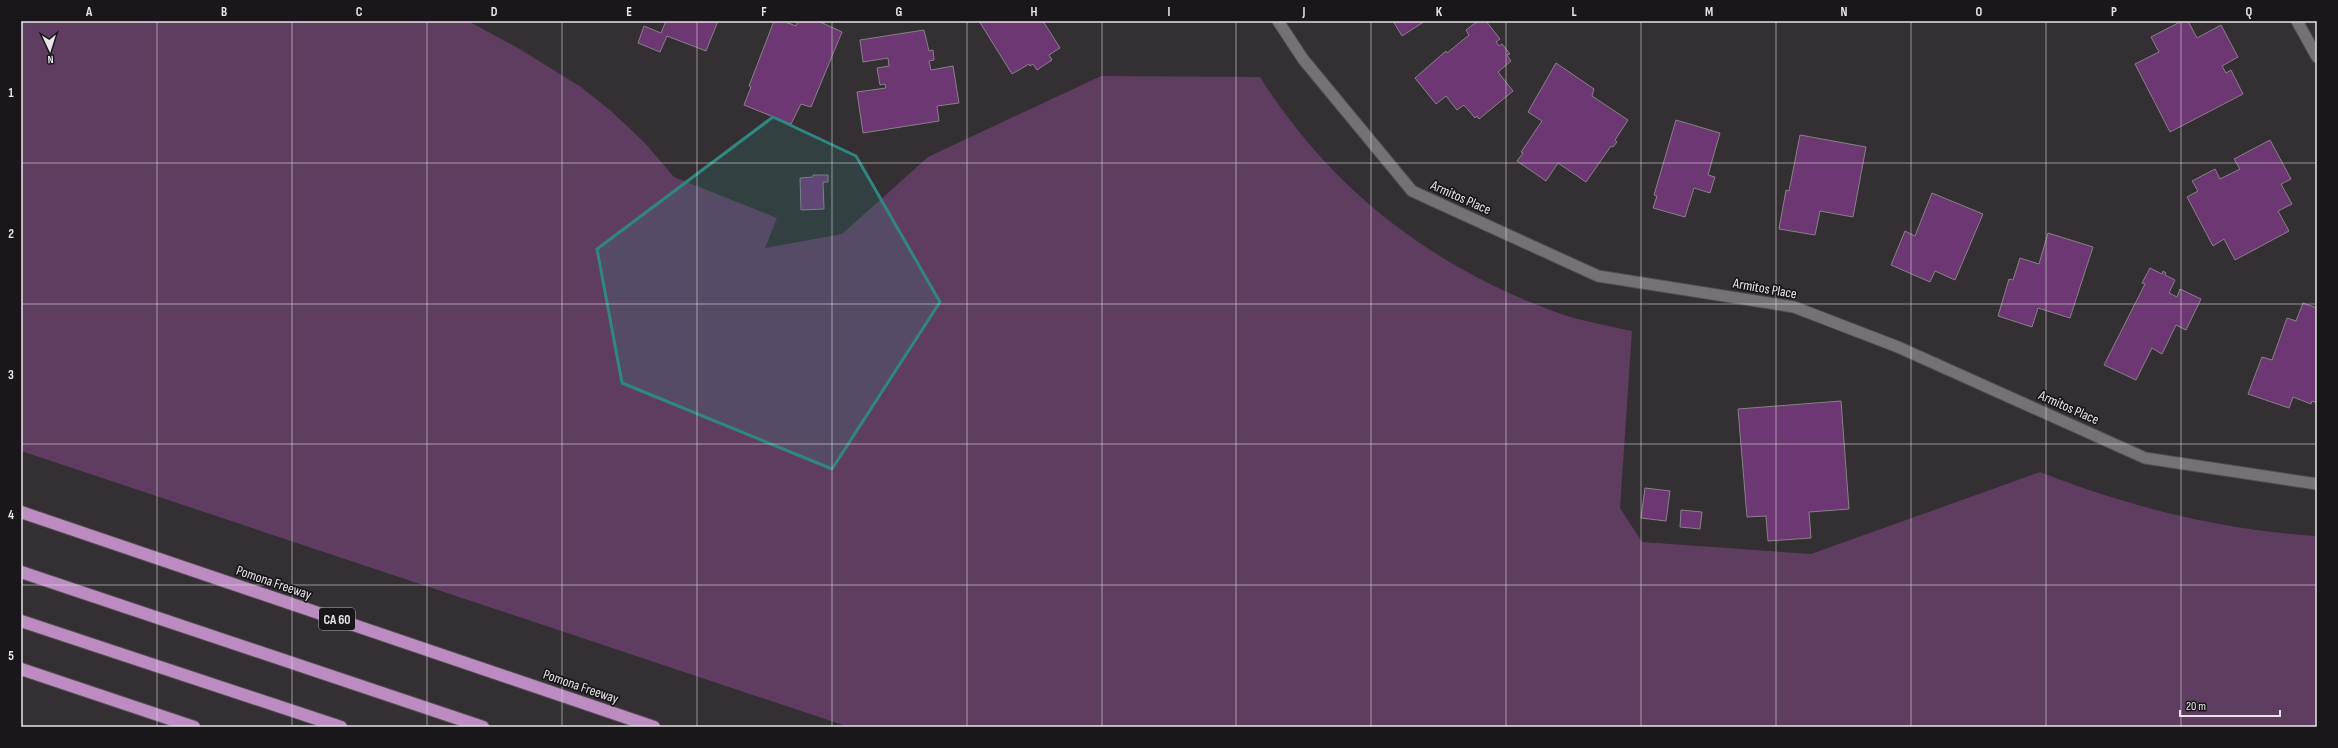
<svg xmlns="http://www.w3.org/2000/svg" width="2338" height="748" font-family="'Sofia Sans Condensed',sans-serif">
<rect width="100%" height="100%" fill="#332f33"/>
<path fill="#5e3d61" d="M21,21H468L518,48L581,87L611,111L644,142L674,177L777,218L765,248L842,234L928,157L1101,76L1260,77C1331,189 1427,263 1550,310C1576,320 1604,325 1632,331L1620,508L1642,542L1811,554L2040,472C2129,507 2221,530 2317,536V727H849L21,451Z"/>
<g fill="#6c3772" stroke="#878287">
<polygon points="666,21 718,21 706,51 667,36 660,52 638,43 644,26 661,33"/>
<polygon points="774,21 783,21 796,26 798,21 818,21 842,32 811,107 801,104 791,124 744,105 751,87 749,86"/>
<polygon points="979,21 1043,21 1060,48 1049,55 1052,60 1037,70 1033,64 1030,66 1029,64 1012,74"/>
<polygon points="1393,21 1425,21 1402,36"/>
<polygon points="1478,21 1486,21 1500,39 1496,42 1499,46 1502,44 1510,54 1507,55 1511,61 1498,72 1513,91 1479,119 1477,116 1475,118 1464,105 1457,110 1446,96 1436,104 1415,78 1446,51 1447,53 1469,35 1466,30"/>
<polygon points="2182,21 2188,21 2197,38 2221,25 2238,57 2222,66 2226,73 2231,70 2243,94 2170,132 2135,64 2159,52 2151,37"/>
<polygon points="924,30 929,51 933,50 934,60 929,61 931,70 953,66 959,103 937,106 939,121 863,133 857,92 886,88 885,84 880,85 877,68 889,66 888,58 863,62 860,40"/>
<polygon points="1556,63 1594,89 1592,96 1628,120 1615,140 1617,142 1613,147 1611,146 1586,182 1558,163 1546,181 1517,161 1523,153 1521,152 1542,121 1528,112"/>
<polygon points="1676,120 1720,133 1708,175 1715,177 1710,193 1694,188 1685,217 1653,208 1657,196 1654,195"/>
<polygon points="1800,135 1866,147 1853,217 1820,211 1815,235 1779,229 1786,190 1789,191"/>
<polygon points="2270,140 2291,179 2281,184 2292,204 2278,211 2289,231 2235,260 2224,239 2213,246 2187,197 2198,191 2192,181 2215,169 2220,179 2240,169 2234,159"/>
<polygon points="813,175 828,175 828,182 823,182 824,209 801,210 800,178 813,177"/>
<polygon points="1932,193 1983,214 1955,280 1935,271 1930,282 1891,265 1905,231 1915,236"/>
<polygon points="2048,233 2093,247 2070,318 2038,308 2032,327 1998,316 2009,279 2013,280 2020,258 2039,264"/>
<polygon points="2150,268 2162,274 2163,271 2166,273 2165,275 2175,280 2169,293 2177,297 2180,289 2201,299 2186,330 2176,325 2162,354 2152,348 2136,380 2104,365 2145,284 2142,283"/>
<polygon points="2303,303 2317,308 2317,403 2312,401 2311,404 2293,397 2289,408 2248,394 2262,357 2272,360 2287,318 2296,321"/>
<polygon points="1841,401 1849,509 1809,512 1811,538 1768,541 1766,516 1747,517 1738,409"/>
<polygon points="1645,488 1670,491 1666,521 1641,518"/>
<polygon points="1681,510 1702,512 1700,529 1680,527"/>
</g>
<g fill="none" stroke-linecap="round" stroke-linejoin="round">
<defs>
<g id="minor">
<polyline points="1278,21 1303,59 1412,191 1598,276 1794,307 1898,347 2145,458 2317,484"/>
<polyline points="2297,21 2317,57"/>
</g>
<g id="motorway">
<polyline points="21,512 654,727"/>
<polyline points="21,572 483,727"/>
<polyline points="21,621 341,727"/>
<polyline points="21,669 194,727"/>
</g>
</defs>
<use href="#minor" stroke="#514d51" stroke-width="13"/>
<use href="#motorway" stroke="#514d51" stroke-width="14"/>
<use href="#minor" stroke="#767176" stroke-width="11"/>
<use href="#motorway" stroke="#bc8bc1" stroke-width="12"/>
</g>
<path fill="#308780" fill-opacity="0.2" stroke="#308780" stroke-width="3" stroke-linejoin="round" d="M773,117L856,156L940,302L832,469L622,383L597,249Z"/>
<path fill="none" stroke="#e9e6e9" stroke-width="1" stroke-opacity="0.55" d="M157,21V727M292,21V727M427,21V727M562,21V727M697,21V727M832,21V727M967,21V727M1102,21V727M1236,21V727M1371,21V727M1506,21V727M1641,21V727M1776,21V727M1911,21V727M2046,21V727M2181,21V727M21,163H2317M21,304H2317M21,444H2317M21,585H2317"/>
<g text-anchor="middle" stroke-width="3.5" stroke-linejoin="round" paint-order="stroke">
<rect fill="#191719" stroke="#aba8ab" stroke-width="1" x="319" y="608" width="36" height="22" rx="3"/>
<g font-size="13" font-weight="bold" fill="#e9e6e9">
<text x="337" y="624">CA 60</text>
</g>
<g font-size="14" fill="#e9e6e9" stroke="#191719">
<text transform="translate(1461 197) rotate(24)" y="5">Armitos Place</text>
<text transform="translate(1765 288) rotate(10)" y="5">Armitos Place</text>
<text transform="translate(2069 407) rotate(24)" y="5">Armitos Place</text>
<text transform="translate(274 582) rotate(19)" y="5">Pomona Freeway</text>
<text transform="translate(581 686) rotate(19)" y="5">Pomona Freeway</text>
</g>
</g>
<rect width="2338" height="748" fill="none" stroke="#191719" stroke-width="44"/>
<g transform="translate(50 50) rotate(176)" stroke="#191719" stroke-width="3" paint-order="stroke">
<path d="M0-3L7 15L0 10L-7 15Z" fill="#e9e6e9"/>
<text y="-6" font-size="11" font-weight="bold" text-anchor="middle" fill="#e9e6e9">N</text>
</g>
<path d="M2180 710v6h100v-6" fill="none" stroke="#e9e6e9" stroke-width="2"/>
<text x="2186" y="710" font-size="12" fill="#e9e6e9" stroke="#191719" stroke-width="3" paint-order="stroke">20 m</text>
<rect x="22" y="22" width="2294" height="704" fill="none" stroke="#e9e6e9" stroke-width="1.5"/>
<g font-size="13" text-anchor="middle" font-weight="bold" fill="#e9e6e9">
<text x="89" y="16">A</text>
<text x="224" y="16">B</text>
<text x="359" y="16">C</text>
<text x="494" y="16">D</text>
<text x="629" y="16">E</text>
<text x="764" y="16">F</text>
<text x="899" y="16">G</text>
<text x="1034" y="16">H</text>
<text x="1169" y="16">I</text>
<text x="1304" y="16">J</text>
<text x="1439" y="16">K</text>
<text x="1574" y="16">L</text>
<text x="1709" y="16">M</text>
<text x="1844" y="16">N</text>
<text x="1979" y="16">O</text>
<text x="2114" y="16">P</text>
<text x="2249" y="16">Q</text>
<text x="11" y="97">1</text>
<text x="11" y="238">2</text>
<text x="11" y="379">3</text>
<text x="11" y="519">4</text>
<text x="11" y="660">5</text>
</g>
</svg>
